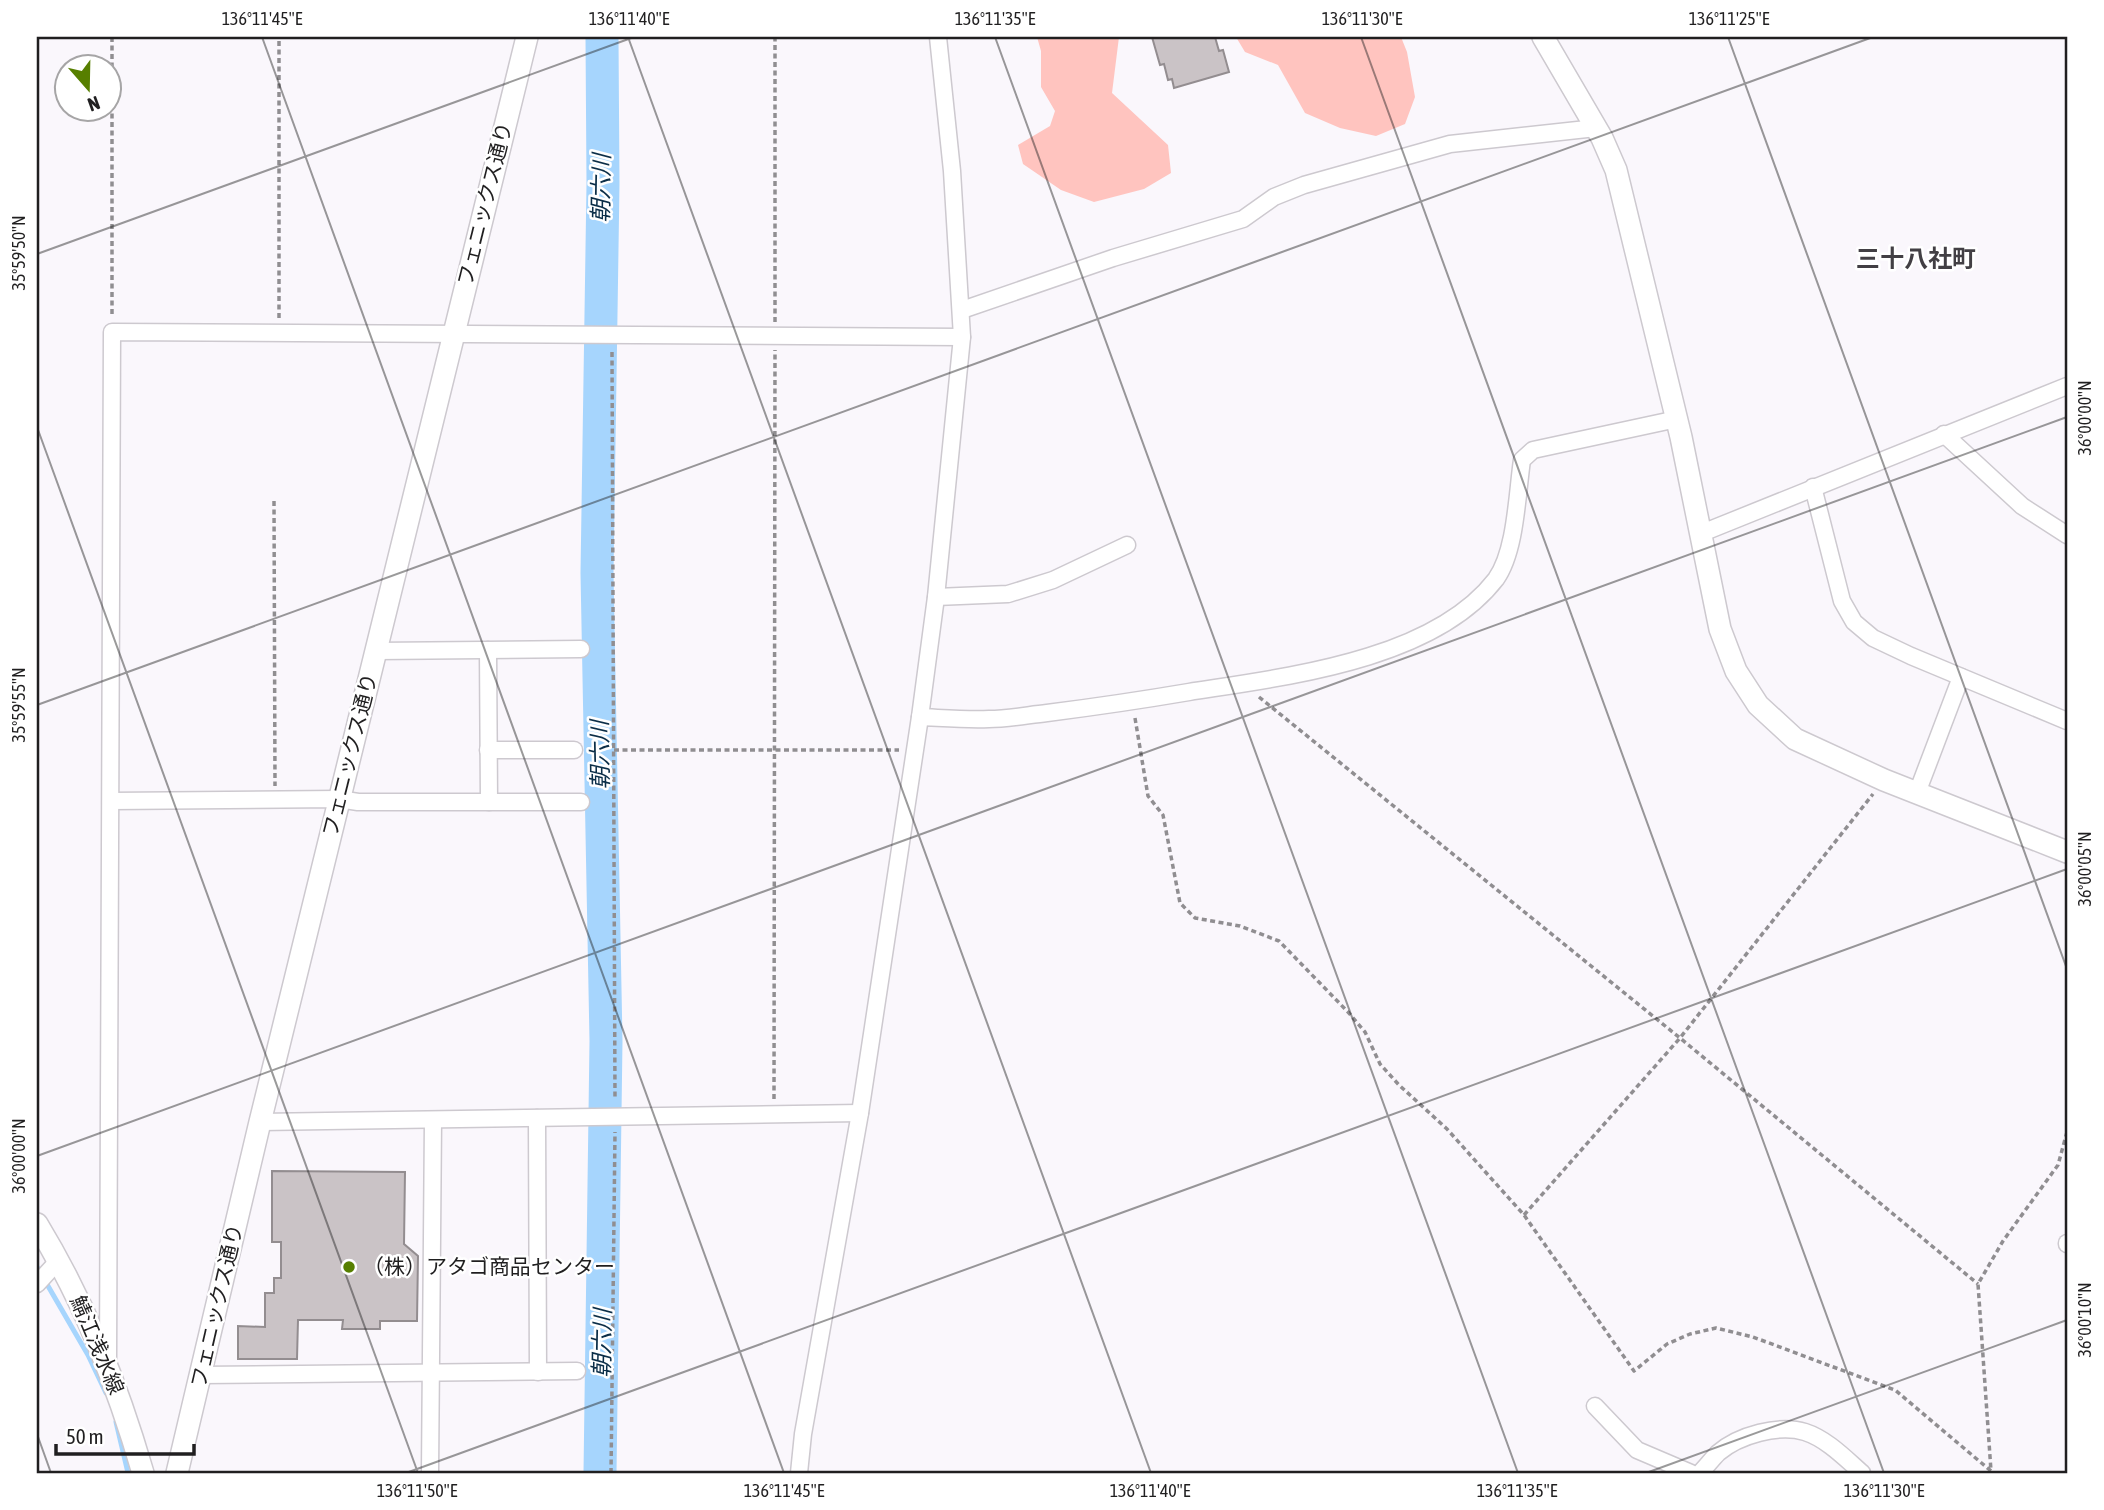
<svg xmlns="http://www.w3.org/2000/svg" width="2104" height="1510" font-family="'Asap Condensed','Noto Sans JP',sans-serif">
<rect width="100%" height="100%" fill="#faf7fc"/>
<g fill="#ffc4bf">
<polygon points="1037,37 1119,37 1112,93 1168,145 1171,173 1144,189 1094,202 1061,190 1023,164 1018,145 1050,126 1055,111 1041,87 1041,51"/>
<polygon points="1236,37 1401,37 1407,52 1415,97 1405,124 1376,136 1340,128 1305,113 1278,65 1245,52"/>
</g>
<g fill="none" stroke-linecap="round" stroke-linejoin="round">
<g stroke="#a6d5fd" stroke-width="5">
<polyline points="37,1267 88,1355 106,1393"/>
<polyline points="116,1422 128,1473"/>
</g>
<polyline stroke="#a6d5fd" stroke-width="33" points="600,1473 606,1041 597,573 603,184 602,37"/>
</g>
<g fill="#cac3c6" stroke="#938d90" stroke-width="2">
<polygon points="1152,37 1215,37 1219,51 1223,50 1229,72 1174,88 1172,79 1168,80 1164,64 1160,65"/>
<polygon points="272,1171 405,1172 404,1244 418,1256 417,1321 380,1321 380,1329 342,1329 343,1320 298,1320 297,1359 238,1359 238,1326 265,1327 265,1293 274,1293 274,1278 281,1278 281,1242 272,1242"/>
</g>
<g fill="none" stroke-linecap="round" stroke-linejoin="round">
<defs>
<g id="street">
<polyline points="962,310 1113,258 1243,219 1274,197 1304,185 1450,144 1596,128"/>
<polyline points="1944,434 2022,506 2067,535"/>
<polyline points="1813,487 1842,601 1854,622 1873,638 1911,656 2067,721"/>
<polyline points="1702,533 2067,386"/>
<polyline points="936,597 1008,594 1053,580 1127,545"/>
<polyline points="488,650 489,802"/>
<polyline points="376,651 581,649"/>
<path d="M920,717C943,718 966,720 989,719C1008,719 1028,715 1047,713C1094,707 1142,700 1189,692C1284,677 1433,661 1496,579C1516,551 1517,494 1522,460L1533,450L1677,419"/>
<polyline points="488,750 574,750"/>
<polyline points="1917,793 1961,677"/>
<polyline points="111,801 339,799 358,802 581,802"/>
<polyline points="537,1118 538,1372"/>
<polyline points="260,1122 860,1113"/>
<polyline points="2067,1243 2067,1244"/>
<polyline points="37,1284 59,1260"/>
<polyline points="108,1363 112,332 962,337"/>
<polyline points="200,1375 577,1371"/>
<polyline points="1595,1406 1637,1450 1691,1473"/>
<polyline points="430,1473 433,1120"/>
<polyline points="799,1473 803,1434 860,1113 920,717 936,597 962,337 952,171 938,37"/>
<path d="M1700,1473C1706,1467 1712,1459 1718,1453C1739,1435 1779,1424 1805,1432C1827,1439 1846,1459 1862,1473"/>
</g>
<g id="secondary">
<polyline points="1543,37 1602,138 1616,170 1681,437 1720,629 1736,671 1758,705 1795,739 1884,780 2067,852"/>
<path d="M37,1224C85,1303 117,1384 143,1473"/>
<polyline points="177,1473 260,1122 527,37"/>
</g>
</defs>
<use href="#street" stroke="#cdc9cf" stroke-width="19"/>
<use href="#secondary" stroke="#cdc9cf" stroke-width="24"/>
<g stroke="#908e91" stroke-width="3.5" stroke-dasharray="5 3.5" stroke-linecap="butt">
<polyline points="112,37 112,315"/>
<polyline points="279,318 279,37"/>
<polyline points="775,322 775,37"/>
<polyline points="612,352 615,1100"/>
<polyline points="274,501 275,786"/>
<polyline points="1259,697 1680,1038 1978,1284"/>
<polyline points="1135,718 1148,796 1163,815 1180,903 1195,918 1240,926 1279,941 1348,1012 1365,1032 1380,1064 1399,1085 1447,1129 1524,1215 1634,1371 1667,1344 1690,1334 1716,1328 1753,1337 1895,1390 1991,1471 1978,1284 2003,1241 2058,1165 2067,1132"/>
<polyline points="614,750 899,750"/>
<polyline points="774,1099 775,350"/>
<polyline points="1524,1215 1680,1038 1873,794"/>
<polyline points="611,1473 615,1132"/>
</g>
<use href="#street" stroke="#fff" stroke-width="16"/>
<use href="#secondary" stroke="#fff" stroke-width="21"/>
</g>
<path fill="none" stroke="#201f20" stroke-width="2" stroke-opacity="0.45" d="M262,37L784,1473M628,37L1151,1473M995,37L1518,1473M1361,37L1884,1473M1728,37L2067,969M37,254L634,37M37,427L418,1473M37,705L1873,37M37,1156L2067,417M37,1434L51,1473M406,1473L2067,869M1646,1473L2067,1320"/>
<circle fill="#577f00" stroke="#fff" stroke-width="2.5" cx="349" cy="1267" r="7"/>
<g text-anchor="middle" stroke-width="5" stroke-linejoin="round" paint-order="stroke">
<g font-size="21" fill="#201f20" stroke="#fff">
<text transform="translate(485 204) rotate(-76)" y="7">フェニックス通り</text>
<text transform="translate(350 755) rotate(-76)" y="7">フェニックス通り</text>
<text transform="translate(217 1306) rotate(-77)" y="7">フェニックス通り</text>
<text transform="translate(97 1345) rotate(67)" y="7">鯖江浅水線</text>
</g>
<g font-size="21" fill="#201f20" stroke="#fff" text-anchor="start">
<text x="363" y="1274">（株）アタゴ商品センター</text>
</g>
<g font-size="23" font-style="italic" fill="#0b2e48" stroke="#fff">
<text transform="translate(601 188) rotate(-89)" y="8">朝六川</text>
<text transform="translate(600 755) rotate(-91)" y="8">朝六川</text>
<text transform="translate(602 1343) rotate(-89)" y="8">朝六川</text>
</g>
<g font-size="24" font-weight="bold" fill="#423f44" stroke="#fff">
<text x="1916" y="267">三十八社町</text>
</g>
</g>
<rect width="2104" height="1510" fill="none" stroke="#ffffff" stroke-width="77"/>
<g transform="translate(88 88) rotate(160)"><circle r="33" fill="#ffffff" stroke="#a6a5a6" stroke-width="2"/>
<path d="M0-5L12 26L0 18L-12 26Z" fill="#577f00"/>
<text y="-10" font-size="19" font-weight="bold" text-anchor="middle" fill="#201f20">N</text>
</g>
<path d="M56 1444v10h138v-10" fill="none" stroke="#201f20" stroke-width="3.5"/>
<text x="66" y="1444" font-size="21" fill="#201f20" stroke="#ffffff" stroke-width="5" paint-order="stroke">50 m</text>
<rect x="38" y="38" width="2028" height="1434" fill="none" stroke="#201f20" stroke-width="2.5"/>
<g font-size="18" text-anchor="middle" fill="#201f20">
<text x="262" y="25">136°11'45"E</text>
<text x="629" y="25">136°11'40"E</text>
<text x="995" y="25">136°11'35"E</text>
<text x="1362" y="25">136°11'30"E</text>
<text x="1729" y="25">136°11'25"E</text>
<text transform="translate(19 253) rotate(-90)" y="6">35°59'50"N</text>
<text transform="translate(2085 418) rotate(-90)" y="6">36°00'00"N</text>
<text transform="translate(19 705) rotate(-90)" y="6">35°59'55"N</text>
<text transform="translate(2085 869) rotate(-90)" y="6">36°00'05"N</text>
<text transform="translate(19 1156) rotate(-90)" y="6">36°00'00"N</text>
<text transform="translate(2085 1320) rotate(-90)" y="6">36°00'10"N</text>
<text x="417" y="1497">136°11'50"E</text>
<text x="784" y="1497">136°11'45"E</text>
<text x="1150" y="1497">136°11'40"E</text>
<text x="1517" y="1497">136°11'35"E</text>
<text x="1884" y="1497">136°11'30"E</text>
</g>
</svg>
